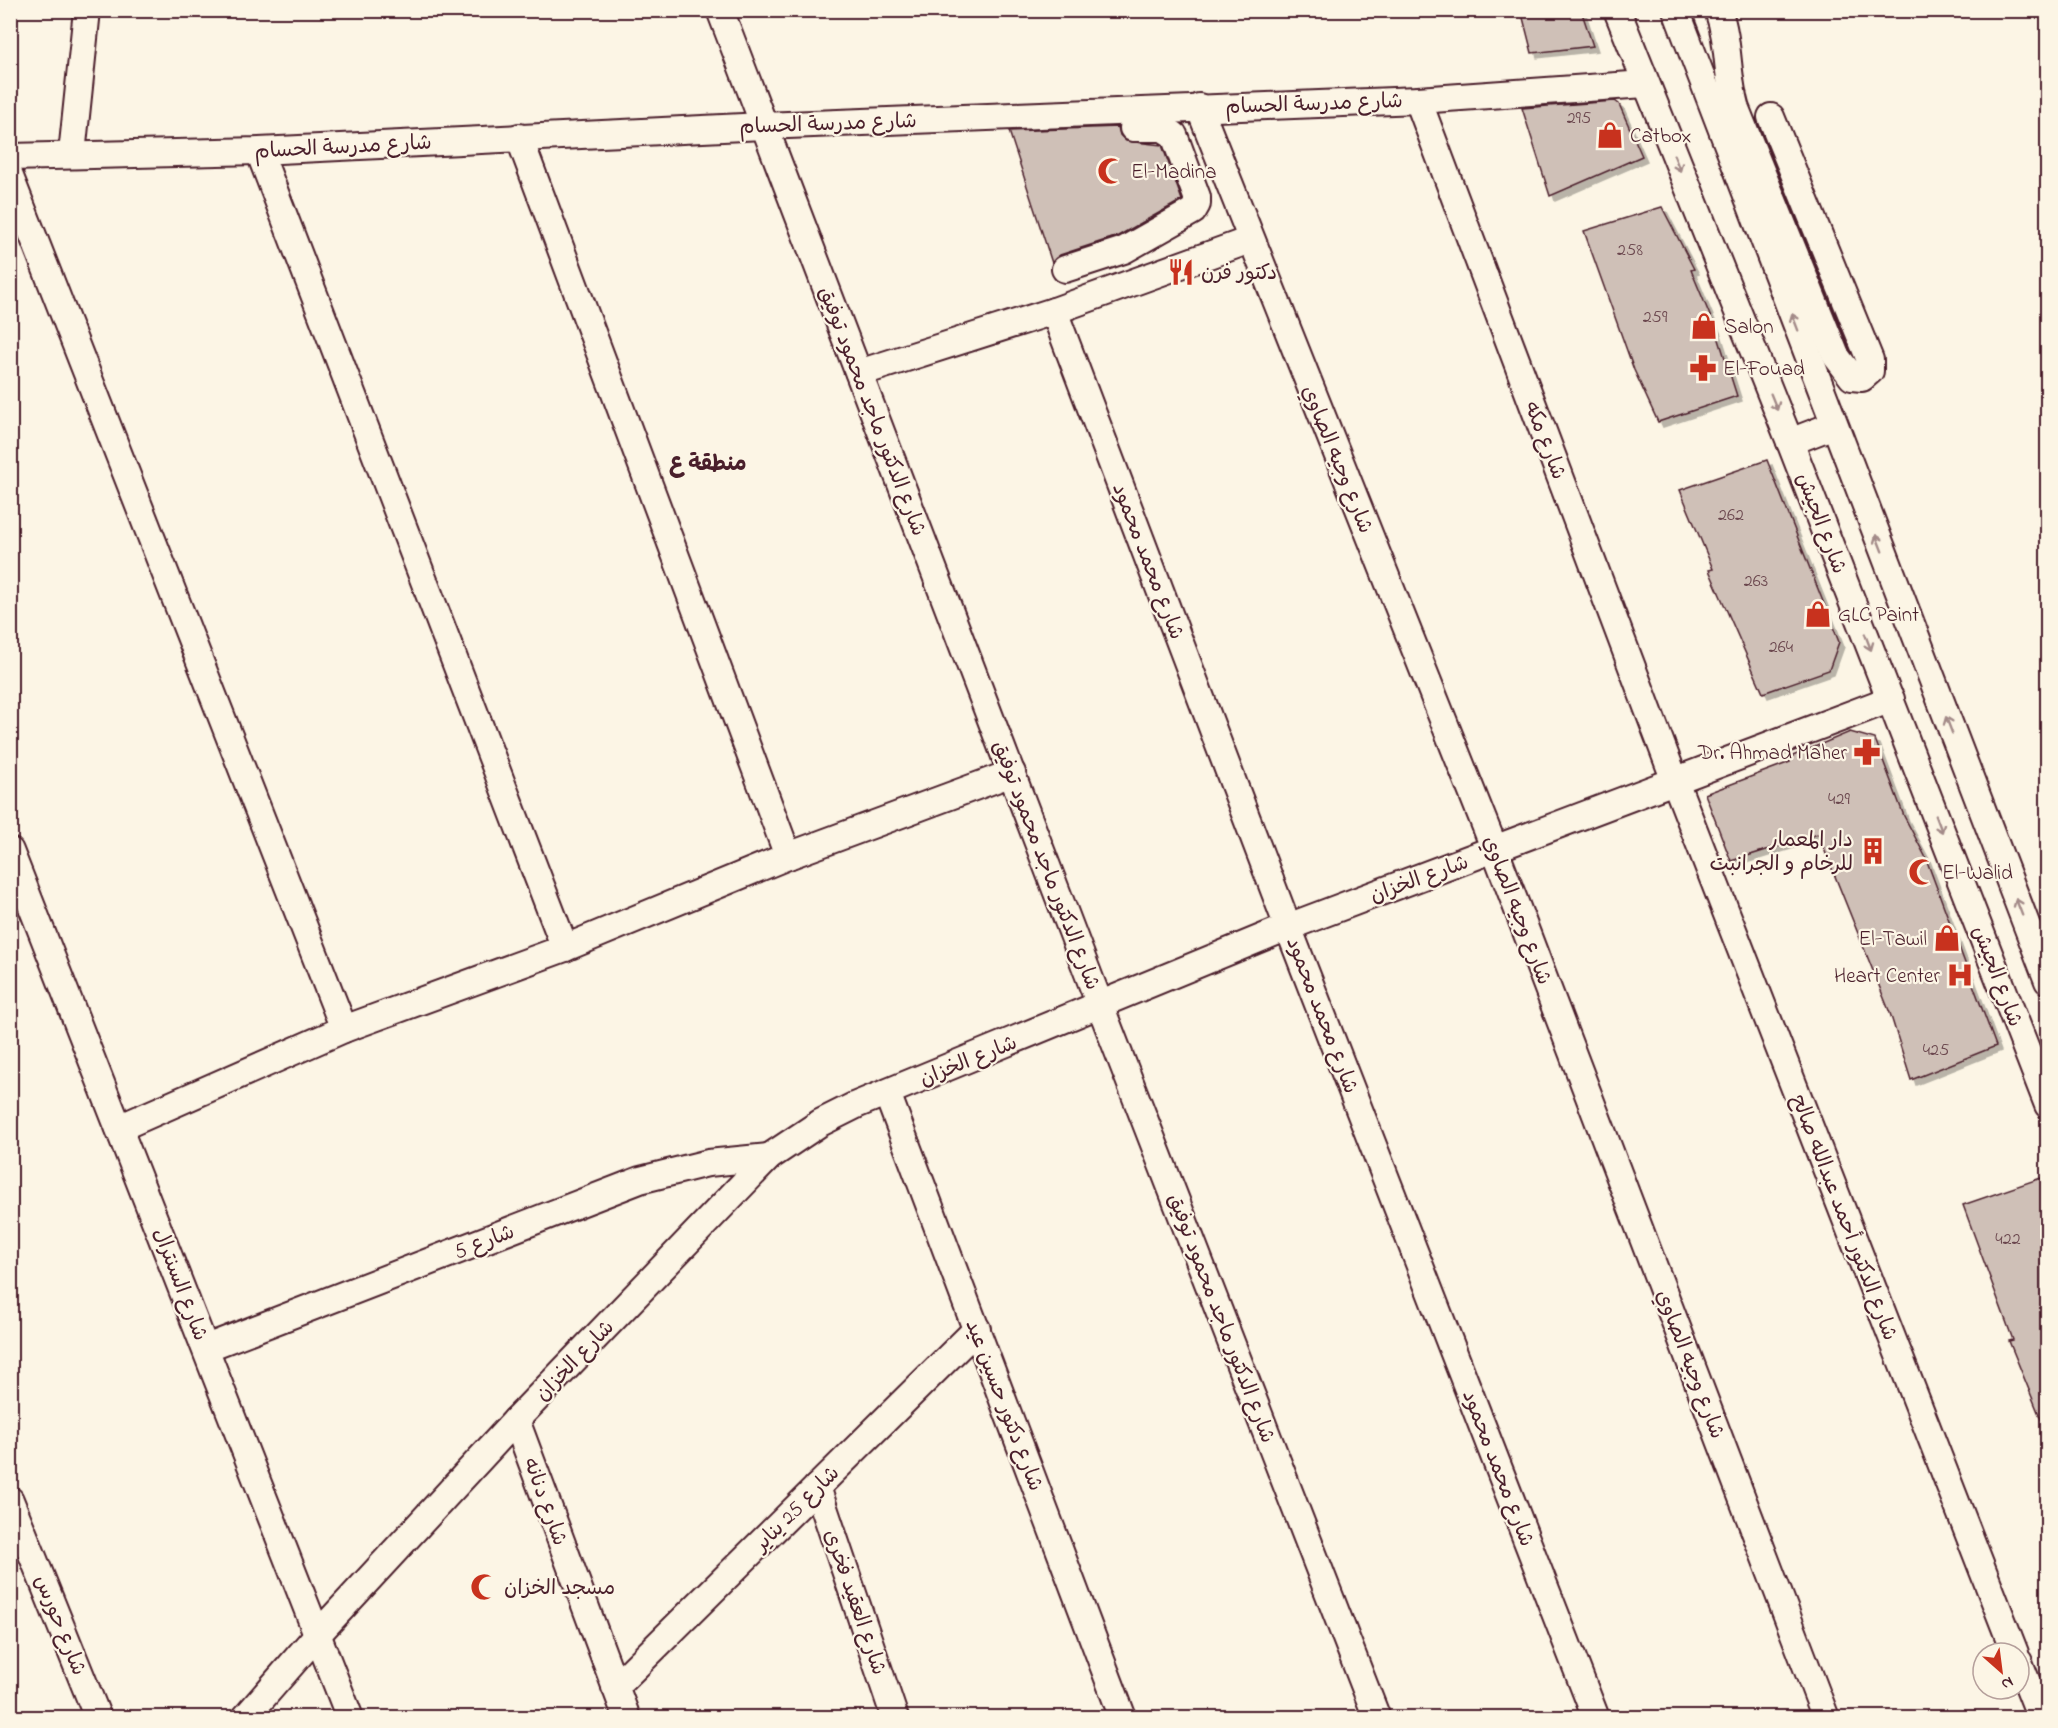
<svg xmlns="http://www.w3.org/2000/svg" width="2058" height="1728" font-family="'Indie Flower','Playpen Sans Arabic',sans-serif">
<defs>
<filter id="shadow"><feDropShadow dx="5" dy="5" stdDeviation="0" flood-color="#0004"/></filter>
</defs>
<rect width="100%" height="100%" fill="#fcf5e5"/>
<filter id="ink" filterUnits="userSpaceOnUse"><feTurbulence type="fractalNoise" baseFrequency=".0167" numOctaves="2"/><feDisplacementMap in="SourceGraphic" scale="12" xChannelSelector="R" yChannelSelector="G"/><feConvolveMatrix kernelMatrix="1 2 1 2 8 2 1 2 1" color-interpolation-filters="sRGB"/></filter>
<g filter="url(#ink)">
<g fill="#cfc0b7" stroke="#4a1f2b" stroke-width="1.5" filter="url(#shadow)">
<polygon points="1521,10 1581,10 1593,46 1532,53"/>
<polygon points="1615,101 1619,104 1642,156 1550,196 1522,108"/>
<polygon points="1118,127 1120,135 1126,141 1162,145 1182,200 1118,236 1060,255 1052,263 1009,131"/>
<polygon points="1662,207 1694,269 1691,270 1716,330 1737,396 1658,422 1634,370 1584,231"/>
<polygon points="1767,460 1839,642 1829,670 1763,693 1709,570 1713,569 1680,490"/>
<polygon points="1850,732 1875,739 1904,816 1925,856 1996,1046 1911,1080 1890,1013 1818,834 1731,861 1705,794 1790,762 1788,758"/>
<polygon points="2041,1178 2048,1195 2047,1434 2009,1341 2013,1340 1963,1205"/>
</g>
<g fill="none" stroke-linecap="round" stroke-linejoin="round">
<defs>
<g id="minor">
<polyline points="720,10 1100,1005 1377,1718"/>
<polyline points="1617,10 1790,442 2048,1105"/>
<polyline points="1676,10 2048,981"/>
<path d="M1718,10C1730,43 1726,76 1736,109L1836,356L1852,377L1862,378L1870,371V360L1771,117"/>
<polyline points="1418,100 1675,781 2015,1653"/>
<polyline points="1199,107 1495,850 1826,1718"/>
<polyline points="519,137 788,856"/>
<polyline points="259,151 565,948"/>
<polyline points="72,154 87,10"/>
<polyline points="10,157 259,151 763,126 1418,100 1645,84"/>
<polyline points="10,177 344,1029"/>
<polyline points="1065,269 1124,250 1193,211 1197,204 1197,197 1174,135 1163,128 1133,128"/>
<polyline points="1054,311 1288,927 1596,1718"/>
<polyline points="859,373 1054,311 1250,240"/>
<polyline points="1790,442 1834,425"/>
<polyline points="10,851 350,1718"/>
<polyline points="887,1093 1123,1718"/>
<polyline points="119,1128 344,1029 565,948 788,856 1012,773"/>
<polyline points="206,1348 640,1180 708,1163 769,1157"/>
<polyline points="516,1420 627,1718"/>
<polyline points="817,1487 895,1718"/>
<polyline points="10,1500 98,1718"/>
<polyline points="2019,1662 2041,1718"/>
<polyline points="615,1687 977,1329"/>
<polyline points="245,1718 318,1634 516,1420 769,1157 820,1123 856,1105 1288,927 1891,699"/>
</g>
</defs>
<use href="#minor" stroke="#4a1f2b" stroke-width="30"/>
<use href="#minor" stroke="#fcf5e5" stroke-width="26"/>
</g>
<defs><path id="oneway-shaft" d="M-6 0H5M1.5-3L5.5 0L1.5 3" fill="none" stroke-width="1.6" stroke-linecap="round" stroke-linejoin="round" transform="scale(1.5)"/></defs>
<g stroke="#a38a88">
<use href="#oneway-shaft" transform="translate(1677 163) rotate(68)"/>
<use href="#oneway-shaft" transform="translate(1795 322) rotate(-111)"/>
<use href="#oneway-shaft" transform="translate(1774 402) rotate(68)"/>
<use href="#oneway-shaft" transform="translate(1879 543) rotate(-111)"/>
<use href="#oneway-shaft" transform="translate(1868 642) rotate(69)"/>
<use href="#oneway-shaft" transform="translate(1949 725) rotate(-111)"/>
<use href="#oneway-shaft" transform="translate(1939 824) rotate(69)"/>
<use href="#oneway-shaft" transform="translate(2019 907) rotate(-111)"/>
</g>
</g>
<defs>
<symbol id="shop-bare" viewBox="-9 -9 18 18"><path d="M-5-2.5h2.3a2.7 3.5 0 0 1 5.4 0H5L5.5 6h-11ZM-1.5-2.5h3a1.5 2.3 0 0 0-3 0Z" fill="#c8321e" stroke="#fcf5e5" stroke-width="2.5" paint-order="stroke"/></symbol>
<symbol id="mosque-bare" viewBox="-9 -9 18 18"><path d="M3.5-4.9A6 6 0 1 0 3.5 4.9A5 5 0 1 1 3.5-4.9Z" fill="#c8321e" stroke="#fcf5e5" stroke-width="2.5" paint-order="stroke"/></symbol>
<symbol id="restaurant-bare" viewBox="-9 -9 18 18"><path d="M-5-6h1v4h1v-4h1v4h1v-4h1v5L-1.5 .5V6h-2V.5L-5-1ZM5-6V6H3V1.5H1.5Q1.5-4 5-6Z" fill="#c8321e" stroke="#fcf5e5" stroke-width="2.5" paint-order="stroke"/></symbol>
<symbol id="pharmacy-bare" viewBox="-9 -9 18 18"><path d="M-2-6h4v4h4v4h-4v4h-4v-4h-4v-4h4Z" fill="#c8321e" stroke="#fcf5e5" stroke-width="2.5" paint-order="stroke"/></symbol>
<symbol id="building-bare" viewBox="-9 -9 18 18"><path d="M-4-6H4V6H1V3H-1V6H-4ZM-2.5-4.3h1.7v1.8h-1.7ZM.8-4.3h1.7v1.8H.8ZM-2.5-1h1.7V.8h-1.7ZM.8-1h1.7V.8H.8Z" fill="#c8321e" stroke="#fcf5e5" stroke-width="2.5" paint-order="stroke"/></symbol>
<symbol id="hospital-bare" viewBox="-9 -9 18 18"><path d="M-5-5h3v3.5h4V-5h3V5h-3V1.5h-4V5h-3Z" fill="#c8321e" stroke="#fcf5e5" stroke-width="2.5" paint-order="stroke"/></symbol>
</defs>
<g fill-rule="evenodd">
<use href="#shop-bare" x="1591" y="116" width="38" height="38"/>
<use href="#mosque-bare" x="1092" y="152" width="38" height="38"/>
<use href="#restaurant-bare" x="1162" y="253" width="38" height="38"/>
<use href="#shop-bare" x="1685" y="307" width="38" height="38"/>
<use href="#pharmacy-bare" x="1684" y="349" width="38" height="38"/>
<use href="#shop-bare" x="1799" y="595" width="38" height="38"/>
<use href="#pharmacy-bare" x="1848" y="733" width="38" height="38"/>
<use href="#building-bare" x="1854" y="832" width="38" height="38"/>
<use href="#mosque-bare" x="1903" y="853" width="38" height="38"/>
<use href="#shop-bare" x="1928" y="919" width="38" height="38"/>
<use href="#hospital-bare" x="1941" y="956" width="38" height="38"/>
<use href="#mosque-bare" x="465" y="1568" width="38" height="38"/>
</g>
<g text-anchor="middle" stroke-width="4.5" stroke-linejoin="round" paint-order="stroke">
<g font-size="18" fill="#6b474e">
<text x="1579" y="123">295</text>
<text x="1630" y="255">258</text>
<text x="1655" y="322">259</text>
<text x="1731" y="520">262</text>
<text x="1756" y="586">263</text>
<text x="1781" y="652">264</text>
<text x="1839" y="804">429</text>
<text x="1936" y="1055">425</text>
<text x="2008" y="1244">422</text>
</g>
<g font-size="21" fill="#4a1f2b" stroke="#fcf5e5">
<text transform="translate(1314 103) rotate(-2)" y="7">شارع مدرسة الحسام</text>
<text transform="translate(828 123) rotate(-2)" y="7">شارع مدرسة الحسام</text>
<text transform="translate(343 146) rotate(-3)" y="7">شارع مدرسة الحسام</text>
<text transform="translate(873 411) rotate(69)" y="7">شارع الدكتور ماجد محمود توفيق</text>
<text transform="translate(1546 440) rotate(69)" y="7">شارع مكه</text>
<text transform="translate(1338 459) rotate(68)" y="7">شارع وجيه الصاوي</text>
<text transform="translate(1822 523) rotate(69)" y="7">شارع الجيش</text>
<text transform="translate(1149 561) rotate(69)" y="7">شارع محمد محمود</text>
<text transform="translate(1047 865) rotate(69)" y="7">شارع الدكتور ماجد محمود توفيق</text>
<text transform="translate(1419 878) rotate(-20)" y="7">شارع الخزان</text>
<text transform="translate(1518 910) rotate(69)" y="7">شارع وجيه الصاوي</text>
<text transform="translate(1998 976) rotate(69)" y="7">شارع الجيش</text>
<text transform="translate(1323 1015) rotate(69)" y="7">شارع محمد محمود</text>
<text transform="translate(968 1060) rotate(-22)" y="7">شارع الخزان</text>
<text transform="translate(1845 1217) rotate(69)" y="7">شارع الدكتور أحمد عبدالله صالح</text>
<text transform="translate(484 1241) rotate(-21)" y="7">شارع 5</text>
<text transform="translate(181 1284) rotate(69)" y="7">شارع السنترال</text>
<text transform="translate(1222 1318) rotate(69)" y="7">شارع الدكتور ماجد محمود توفيق</text>
<text transform="translate(574 1360) rotate(-46)" y="7">شارع الخزان</text>
<text transform="translate(1691 1364) rotate(69)" y="7">شارع وجيه الصاوي</text>
<text transform="translate(1005 1405) rotate(69)" y="7">شارع دكتور حسين عيد</text>
<text transform="translate(1499 1468) rotate(69)" y="7">شارع محمد محمود</text>
<text transform="translate(546 1501) rotate(70)" y="7">شارع دنانه</text>
<text transform="translate(796 1508) rotate(-45)" y="7">شارع 25 يناير</text>
<text transform="translate(856 1602) rotate(71)" y="7">شارع العقيد فخرى</text>
<text transform="translate(61 1625) rotate(68)" y="7">شارع حورس</text>
</g>
<g font-size="21" fill="#4a1f2b" stroke="#fcf5e5" text-anchor="start">
<text x="1630" y="142">Catbox</text>
<text x="1131" y="178">El-Madina</text>
<text x="1201" y="279">دكتور فرن</text>
<text x="1724" y="333">Salon</text>
<text x="1723" y="375">El-Fouad</text>
<text x="1838" y="621">GLC Paint</text>
<text x="1847" y="759" text-anchor="end">Dr. Ahmad Maher</text>
<text x="1853" y="846" text-anchor="end">دار المعمار<tspan x="1853" dy="24">للرخام و الجرانبت</tspan></text>
<text x="1942" y="879">El-Walid</text>
<text x="1927" y="945" text-anchor="end">El-Tawil</text>
<text x="1940" y="982" text-anchor="end">Heart Center</text>
<text x="504" y="1594">مسجد الخزان</text>
</g>
<g font-size="22" font-weight="bold" fill="#4a1f2b" stroke="#fcf5e5">
<text x="708" y="470">منطقة ع</text>
</g>
</g>
<rect width="2058" height="1728" fill="none" stroke="#fcf5e5" stroke-width="36"/>
<rect x="18" y="18" width="2022" height="1692" fill="none" stroke="#4a1f2b" stroke-width="2" filter="url(#ink)"/>
<g transform="translate(2001 1671) rotate(152)"><circle r="28" fill="#fcf5e5" stroke="#b59f9b" stroke-width="1.5"/>
<path d="M0-4.5L10 22L0 15L-10 22Z" fill="#c8321e"/>
<text y="-9" font-size="16" font-weight="bold" text-anchor="middle" fill="#4a1f2b">N</text>
</g>
</svg>
